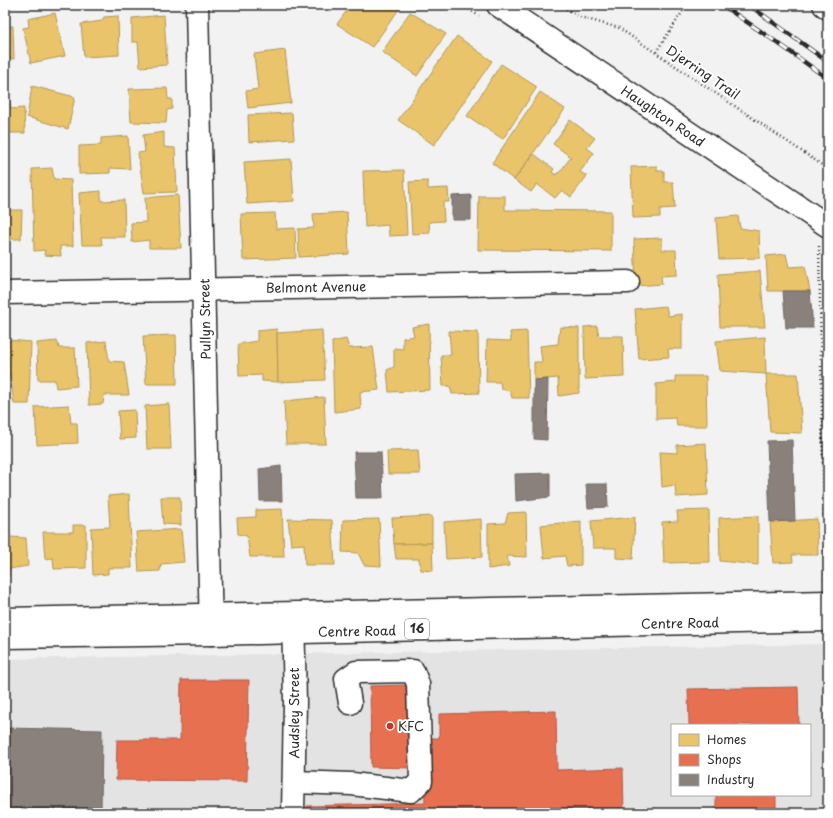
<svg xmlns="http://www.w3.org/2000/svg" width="833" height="818" font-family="'Playpen Sans',sans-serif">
<rect width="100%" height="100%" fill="#f2f2f2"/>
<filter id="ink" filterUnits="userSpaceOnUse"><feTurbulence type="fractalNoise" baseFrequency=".025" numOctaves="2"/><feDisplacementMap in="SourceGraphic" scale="8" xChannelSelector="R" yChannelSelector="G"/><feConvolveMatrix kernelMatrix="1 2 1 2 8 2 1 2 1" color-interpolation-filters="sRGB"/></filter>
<g filter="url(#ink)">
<path fill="#e3e3e3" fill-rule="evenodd" d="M828,644V813H5V659ZM672,725H810V795H672Z"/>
<g fill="#e9c46a" stroke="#b09657">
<polygon points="351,5 402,5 372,47 337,24"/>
<polygon points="410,12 446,34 417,76 382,52"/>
<polygon points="55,13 65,56 31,63 23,28 29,27 28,19"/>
<polygon points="164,15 167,65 140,67 138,42 132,42 132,18"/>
<polygon points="118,16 119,55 84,57 81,24 102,21 104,17"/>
<polygon points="5,26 13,26 14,59 7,58 7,70 5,70"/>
<polygon points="457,36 492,61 434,145 398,120"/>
<polygon points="285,50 291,103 248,108 246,91 258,89 254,54"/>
<polygon points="501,64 537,87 503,139 467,116"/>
<polygon points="32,86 75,97 68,129 27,117"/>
<polygon points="167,88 168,99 172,99 172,109 167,110 166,123 131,122 129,89"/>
<polygon points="5,90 8,90 11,109 24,108 25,133 5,133"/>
<polygon points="540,92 565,109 514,180 492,163"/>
<polygon points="292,113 294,139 249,142 248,115"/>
<polygon points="570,120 595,138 587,148 594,153 580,172 587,176 571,197 562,190 555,198 537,184 531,192 514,180 534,154 554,169 552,172 556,175 557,173 559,173 571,157 553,144"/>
<polygon points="164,132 164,147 175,148 177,192 144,193 138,153 145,152 143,135"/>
<polygon points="128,136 130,169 110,168 110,173 79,174 79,146 101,145 101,138"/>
<polygon points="291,159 294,201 247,204 244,162"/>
<polygon points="657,166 657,171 664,171 664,182 673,182 675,208 660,209 660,217 633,218 631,167"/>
<polygon points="52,168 54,179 71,180 73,246 60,246 61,256 44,255 45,250 34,251 32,169"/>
<polygon points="404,170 407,235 389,236 388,225 365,227 363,171"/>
<polygon points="428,181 428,189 448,188 449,202 443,202 444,221 429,222 430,233 412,234 409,182"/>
<polygon points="101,191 101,201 124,200 125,237 101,237 102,245 82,245 79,193"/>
<polygon points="178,195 181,248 149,248 149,240 132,242 131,223 146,222 145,198"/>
<polygon points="479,196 505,196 505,210 611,211 611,251 478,250"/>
<polygon points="5,210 22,210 21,239 5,239"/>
<polygon points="347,212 349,254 299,257 298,229 314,228 313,214"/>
<polygon points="275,213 276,229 295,228 296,258 243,260 241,214"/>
<polygon points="738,216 740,228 759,231 760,258 719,259 716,218"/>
<polygon points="662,238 662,250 676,250 677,275 661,276 662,284 636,286 634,239"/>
<polygon points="786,254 789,267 805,266 810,291 768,291 766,256"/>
<polygon points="760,271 765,327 720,327 718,274"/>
<polygon points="666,306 668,316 682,314 682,349 668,349 669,357 639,359 635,309"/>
<polygon points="429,324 430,390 389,392 387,370 394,367 394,348 403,349 403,338 414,336 412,327"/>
<polygon points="597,326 599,336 623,336 624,377 585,379 584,327"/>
<polygon points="560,327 579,328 579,393 559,396 558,378 534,380 534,362 542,362 540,346 558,344"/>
<polygon points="277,329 278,382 262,381 262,375 239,376 238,344 257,341 257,331"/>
<polygon points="322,330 325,380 278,382 277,333"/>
<polygon points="449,331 478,332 479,393 452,394 450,386 443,386 441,355 451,355"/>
<polygon points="527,331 529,398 512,398 510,391 501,389 500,382 486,382 487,340 511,341 510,332"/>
<polygon points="176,335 177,384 146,384 143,336"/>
<polygon points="765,337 766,374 720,371 716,341"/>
<polygon points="346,339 349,348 373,347 379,390 360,392 361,409 334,412 332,342"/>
<polygon points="10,340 31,342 29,404 14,404 10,374 5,374 5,342"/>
<polygon points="57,341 59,348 75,348 77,386 56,388 55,380 38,380 37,343"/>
<polygon points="106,341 109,361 124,362 129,395 104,395 103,404 89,405 87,343"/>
<polygon points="766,374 798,374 802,433 770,432"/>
<polygon points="675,376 706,376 707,426 677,426 676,418 656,419 656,384 676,382"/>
<polygon points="324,397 326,444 286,444 284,401"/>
<polygon points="169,404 171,449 147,449 145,406"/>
<polygon points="69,405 71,423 77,423 78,443 37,445 35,407"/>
<polygon points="135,410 136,438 120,439 118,411"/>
<polygon points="706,443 708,495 676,497 675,485 662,487 660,452 677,453 677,445"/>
<polygon points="418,450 420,474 388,474 387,451"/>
<polygon points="129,494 132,568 108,568 108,574 93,575 91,528 110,527 108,496"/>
<polygon points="161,497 180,497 181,525 163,524"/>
<polygon points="5,507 7,507 10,537 26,538 28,566 9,569 9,575 5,575"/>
<polygon points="282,509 284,557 250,557 247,536 238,534 237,518 256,517 256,510"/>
<polygon points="709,510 710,562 664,563 662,522 678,521 677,511"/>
<polygon points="526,512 527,557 507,556 509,566 488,569 488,524 505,523 508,513"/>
<polygon points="432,516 432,543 394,544 392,518"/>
<polygon points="758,516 758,565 720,561 719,518"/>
<polygon points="635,517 633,559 616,558 616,548 593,548 591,521"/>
<polygon points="288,519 332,520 335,565 305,565 304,544 291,545"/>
<polygon points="379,519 381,566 364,565 358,553 342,552 343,520"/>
<polygon points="481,519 482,557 446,559 444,522"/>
<polygon points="817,519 818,555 792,555 793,562 773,563 770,522"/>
<polygon points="581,521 581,565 567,566 565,556 544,558 541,525"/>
<polygon points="73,525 86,525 86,568 54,569 53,558 45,559 43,532 73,532"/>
<polygon points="181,529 184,562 161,564 160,571 139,572 136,532"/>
<polygon points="432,543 433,571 421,570 419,559 396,559 394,544"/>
</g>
<g fill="#e76f51" stroke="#af5b46">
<polygon points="181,680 249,680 247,781 116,780 117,740 180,740"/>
<polygon points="410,685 412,768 371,767 370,686"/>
<polygon points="798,687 799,725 689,725 688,689"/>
<polygon points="556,711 557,770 623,768 624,813 307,813 307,806 425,803 423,738 439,738 439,714"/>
<rect x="716" y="795" width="60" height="18"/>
</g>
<g fill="#8a817c" stroke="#6e6764">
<polygon points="471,195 471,220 452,220 452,196"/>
<polygon points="783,291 810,291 813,328 786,328"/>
<polygon points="548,379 547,440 534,439 534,380"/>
<polygon points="792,440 795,521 770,522 767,441"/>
<polygon points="354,452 381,452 383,498 356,498"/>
<polygon points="281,466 282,501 260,501 259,469"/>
<polygon points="550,473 550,497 516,501 515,474"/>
<polygon points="586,484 607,484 608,507 588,508"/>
<polygon points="5,728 102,730 101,813 5,813"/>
</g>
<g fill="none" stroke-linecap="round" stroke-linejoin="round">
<defs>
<g id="minor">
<polyline points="197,5 211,634"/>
<polyline points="498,5 828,226"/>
<polyline points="824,5 828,8"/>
<polyline points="5,293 628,282"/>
<polyline points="293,614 295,702 293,813"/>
<polyline points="294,782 352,784 411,791 421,781 418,684 413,671 356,672 346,679 350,703"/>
</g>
<g id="major">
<polyline points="5,619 828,602"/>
<polyline points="5,637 211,634 828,620"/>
</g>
</defs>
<use href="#minor" stroke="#2b2b2b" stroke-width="25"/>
<use href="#major" stroke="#2b2b2b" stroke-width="25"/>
<g stroke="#2b2b2b" stroke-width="2.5" stroke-dasharray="1 3" stroke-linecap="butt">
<polyline points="462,5 479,16"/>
<polyline points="559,5 580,17 619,28 828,169"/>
<polyline points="656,52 687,5"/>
<polyline points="819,246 825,581"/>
</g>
<use href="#minor" stroke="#fff" stroke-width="22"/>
<use href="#major" stroke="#fff" stroke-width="22"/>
<defs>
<g id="rail">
<polyline points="722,5 785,48 828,79"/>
<polyline points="749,5 828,62"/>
</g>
</defs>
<use href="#rail" stroke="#2b2b2b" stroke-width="4.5"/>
<use href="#rail" stroke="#fff" stroke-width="3" stroke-dasharray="9" stroke-linecap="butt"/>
</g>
</g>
<circle fill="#c8321e" stroke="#fff" stroke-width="1.5" cx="390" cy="726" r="4"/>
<g text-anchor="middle" stroke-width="4" stroke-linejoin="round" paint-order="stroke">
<rect fill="#fff" stroke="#6b6b6b" stroke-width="1" x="405" y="619" width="24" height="20" rx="3"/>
<g font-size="12" font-weight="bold" fill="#2b2b2b">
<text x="417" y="633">16</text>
</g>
<g font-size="13" fill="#2b2b2b" stroke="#fff">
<text transform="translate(703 72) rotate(34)" y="5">Djerring Trail</text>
<text transform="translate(663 116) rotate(34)" y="5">Haughton Road</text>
<text transform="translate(316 287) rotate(-1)" y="5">Belmont Avenue</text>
<text transform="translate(205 319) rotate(-91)" y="5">Pullyn Street</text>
<text transform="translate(680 623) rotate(-1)" y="5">Centre Road</text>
<text transform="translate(357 631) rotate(-1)" y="5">Centre Road</text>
<text transform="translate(294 713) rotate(-90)" y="5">Audsley Street</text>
</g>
<g font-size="13" fill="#2b2b2b" stroke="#fff" text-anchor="start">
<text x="398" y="731">KFC</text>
</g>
</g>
<rect width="833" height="818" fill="none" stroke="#fff" stroke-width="20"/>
<rect x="10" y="10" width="813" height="798" fill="none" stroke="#2b2b2b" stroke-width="1.5" filter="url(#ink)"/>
<rect x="671" y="724" width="140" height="72" fill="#ffffff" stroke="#aaaaaa"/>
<rect x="679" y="734" width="20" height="12" fill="#e9c46a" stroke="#aaaaaa"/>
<text x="707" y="744" font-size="12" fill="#2b2b2b">Homes</text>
<rect x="679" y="754" width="20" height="12" fill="#e76f51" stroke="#aaaaaa"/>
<text x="707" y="764" font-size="12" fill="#2b2b2b">Shops</text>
<rect x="679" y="774" width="20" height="12" fill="#8a817c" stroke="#aaaaaa"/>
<text x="707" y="784" font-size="12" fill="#2b2b2b">Industry</text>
</svg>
